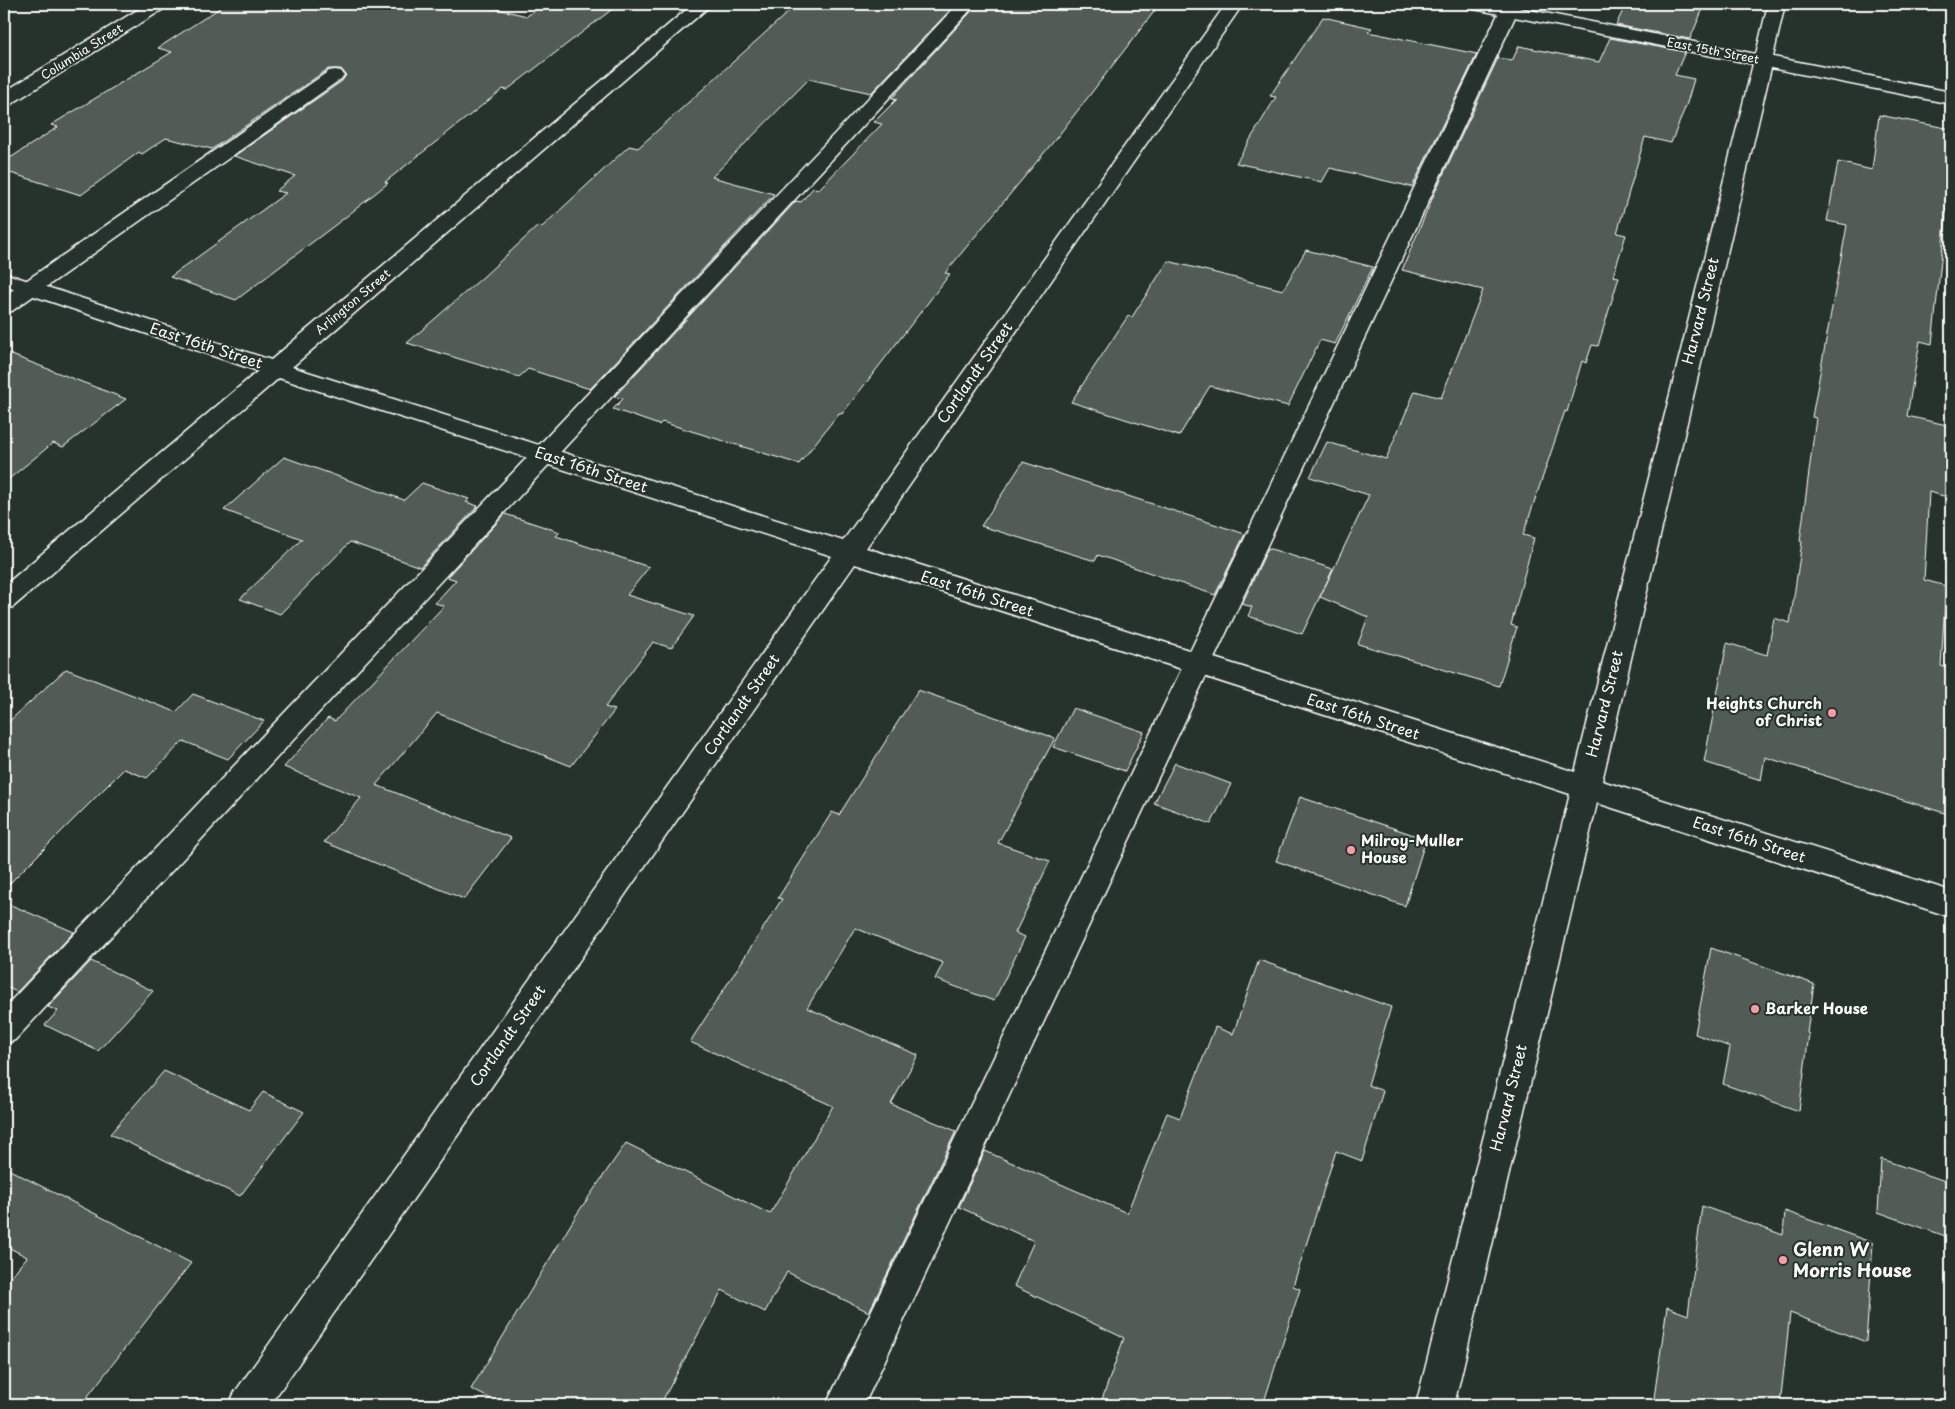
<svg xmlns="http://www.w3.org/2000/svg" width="1955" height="1409" font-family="'Playpen Sans',sans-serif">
<rect width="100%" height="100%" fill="#26332d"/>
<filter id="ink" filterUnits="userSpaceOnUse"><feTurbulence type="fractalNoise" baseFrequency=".02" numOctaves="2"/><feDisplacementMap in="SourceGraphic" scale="10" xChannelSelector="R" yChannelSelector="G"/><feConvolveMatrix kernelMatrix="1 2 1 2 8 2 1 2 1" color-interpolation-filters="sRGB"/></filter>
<g filter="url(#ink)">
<g fill="#515c57" stroke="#fff">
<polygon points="226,4 476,4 527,16 544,4 619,4 507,90 503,89 385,182 388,183 347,216 236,300 170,277 286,193 276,191 295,176 234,156 342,81 346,75 341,69 328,69 212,149 166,138 142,154 139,152 81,195 4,171 4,162 58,127 51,125 172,52 158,48"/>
<polygon points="797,4 956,4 871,93 809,79 712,177 774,194 590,389 528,369 519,377 407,343 483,277 538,226 542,227 629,146 638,148"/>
<polygon points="978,4 1160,4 1058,136 945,273 950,274 842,414 839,413 799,464 662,422 659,425 613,409 623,399 614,397 796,201 801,202 813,188 819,189 882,124 874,122 897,99 892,98"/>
<polygon points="1626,4 1705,4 1690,39 1616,25"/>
<polygon points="1323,17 1372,28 1368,32 1477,54 1412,187 1330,168 1322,182 1236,163 1276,97 1270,96"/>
<polygon points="1610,38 1685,52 1675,75 1694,79 1687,103 1671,143 1645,137 1617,233 1626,235 1613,276 1619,277 1598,346 1592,345 1586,363 1582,361 1567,412 1565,411 1523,535 1534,538 1511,625 1517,627 1499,686 1358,644 1368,617 1320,597 1369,495 1310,477 1327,442 1386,459 1415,391 1441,398 1483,290 1402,270 1435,192 1498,58 1512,61 1519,46 1599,62"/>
<polygon points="1879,115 1951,129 1951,205 1947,205 1932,344 1920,341 1907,416 1951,426 1951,498 1929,492 1924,580 1946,586 1941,666 1951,669 1951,815 1765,757 1761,780 1704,762 1727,643 1767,655 1774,618 1790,623 1802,542 1800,541 1816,418 1812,417 1847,225 1827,221 1838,162 1872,170"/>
<polygon points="1306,250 1373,267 1335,344 1320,340 1288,406 1210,386 1179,436 1071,402 1128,316 1132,317 1168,261 1283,290"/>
<polygon points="4,352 126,399 63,447 53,443 4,483"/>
<polygon points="284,457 404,500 422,483 469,499 466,502 478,506 420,567 350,542 280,614 240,599 302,539 224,510"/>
<polygon points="1023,462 1245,534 1215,595 1098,555 1095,561 981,526"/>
<polygon points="505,514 560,532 556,536 649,567 627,595 694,616 671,648 653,642 605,707 615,710 571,766 437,713 376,785 511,838 464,899 324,842 361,798 284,767 328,718 335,721 444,606 435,603 456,580 447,577"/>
<polygon points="1268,548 1333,569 1302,634 1248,616 1252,607 1242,604"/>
<polygon points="66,669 176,712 193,694 264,721 228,759 183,741 147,778 124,769 4,889 4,726"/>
<polygon points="918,690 1055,738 998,843 1050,861 1015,933 1025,937 994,1001 935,979 943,963 855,928 807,1008 918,1055 891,1104 956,1131 869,1312 787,1272 765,1312 722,1290 660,1405 503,1405 471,1389 577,1214 626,1143 770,1214 833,1106 690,1042 782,899 778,898 832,812 839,815"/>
<polygon points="1073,708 1144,732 1125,771 1053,747"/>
<polygon points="1175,763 1231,784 1211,824 1154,803"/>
<polygon points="1300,797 1426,839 1405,906 1276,861"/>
<polygon points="4,902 74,932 17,992 4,986"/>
<polygon points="1711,948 1814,984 1807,1033 1809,1034 1799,1111 1723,1084 1730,1047 1695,1034"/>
<polygon points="1259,960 1391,1007 1368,1085 1383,1091 1362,1161 1336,1151 1293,1286 1300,1289 1263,1405 1100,1405 1124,1338 1014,1286 1034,1241 959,1207 985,1151 1127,1213 1167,1113 1180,1118 1215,1027 1233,1034"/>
<polygon points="91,961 153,991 98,1051 45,1025 58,1011 48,1007"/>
<polygon points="164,1071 249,1110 263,1092 304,1112 240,1196 110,1134"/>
<polygon points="1881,1159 1951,1183 1951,1238 1878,1212"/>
<polygon points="4,1167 191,1263 81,1405 4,1405 4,1285 27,1257 4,1245"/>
<polygon points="1702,1206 1783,1235 1785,1211 1873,1243 1866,1342 1790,1313 1780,1405 1653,1405 1667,1307 1688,1315"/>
</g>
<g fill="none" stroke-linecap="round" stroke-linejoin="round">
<defs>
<g id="lane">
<polygon points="958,4 976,4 15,1040 4,1044 4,1008"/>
<polygon points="1503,4 1521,4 864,1405 826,1405"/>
<polygon points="335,70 341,71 344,75 341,79 12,311 4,312 4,296 329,71"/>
</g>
<g id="street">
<polygon points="147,4 168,4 165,8 11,104 4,106 4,92"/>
<polygon points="693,4 712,4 292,367 843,541 1226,4 1243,4 866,548 1575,772 1753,64 1474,9 1468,8 1465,4 1499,4 1756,54 1768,4 1785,4 1773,57 1951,92 1951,104 1771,68 1602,781 1951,891 1951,917 1597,803 1454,1405 1416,1405 1570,794 855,564 270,1405 229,1405 235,1392 832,556 279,378 13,607 4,609 4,586 258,371 4,286 4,273 271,360"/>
</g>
</defs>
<use href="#lane" stroke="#fff" stroke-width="3"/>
<use href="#street" stroke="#fff" stroke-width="3"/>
<use href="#lane" fill="#26332d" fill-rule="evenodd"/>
<use href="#street" fill="#26332d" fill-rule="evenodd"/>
</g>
</g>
<g fill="#ff9aa2" stroke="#26332d" stroke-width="2">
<circle cx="1832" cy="713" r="5"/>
<circle cx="1351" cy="850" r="5"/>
<circle cx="1755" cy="1009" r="5"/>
<circle cx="1783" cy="1260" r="5"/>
</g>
<g text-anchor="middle" stroke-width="4" stroke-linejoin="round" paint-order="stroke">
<g font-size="12" fill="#fff" stroke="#26332d">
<text transform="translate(1713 51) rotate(11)" y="4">East 15th Street</text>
<text transform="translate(82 52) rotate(-32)" y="4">Columbia Street</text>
<text transform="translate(353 302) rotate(-40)" y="4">Arlington Street</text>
</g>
<g font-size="15" fill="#fff" stroke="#26332d">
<text transform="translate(1701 311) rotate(-76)" y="5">Harvard Street</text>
<text transform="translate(206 346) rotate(18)" y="5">East 16th Street</text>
<text transform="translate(975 373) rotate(-55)" y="5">Cortlandt Street</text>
<text transform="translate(591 470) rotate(18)" y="5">East 16th Street</text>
<text transform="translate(977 594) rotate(18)" y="5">East 16th Street</text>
<text transform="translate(1605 704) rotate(-76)" y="5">Harvard Street</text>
<text transform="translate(742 705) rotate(-55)" y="5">Cortlandt Street</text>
<text transform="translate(1363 717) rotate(18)" y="5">East 16th Street</text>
<text transform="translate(1749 840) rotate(18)" y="5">East 16th Street</text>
<text transform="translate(508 1036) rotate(-55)" y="5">Cortlandt Street</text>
<text transform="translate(1509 1098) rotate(-76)" y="5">Harvard Street</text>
</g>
<g font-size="15" font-weight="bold" fill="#fff" stroke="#26332d" text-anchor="start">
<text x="1822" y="709" text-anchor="end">Heights Church<tspan x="1822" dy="17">of Christ</tspan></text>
<text x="1361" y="846">Milroy-Muller<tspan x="1361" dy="17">House</tspan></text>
<text x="1765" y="1014">Barker House</text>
</g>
<g font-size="18" font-weight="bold" fill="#fff" stroke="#26332d" text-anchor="start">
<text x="1793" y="1256">Glenn W<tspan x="1793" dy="21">Morris House</tspan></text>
</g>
</g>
<rect width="1955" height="1409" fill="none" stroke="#26332d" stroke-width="20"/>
<rect x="10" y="10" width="1935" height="1389" fill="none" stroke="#fff" stroke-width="2" filter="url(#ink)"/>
</svg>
